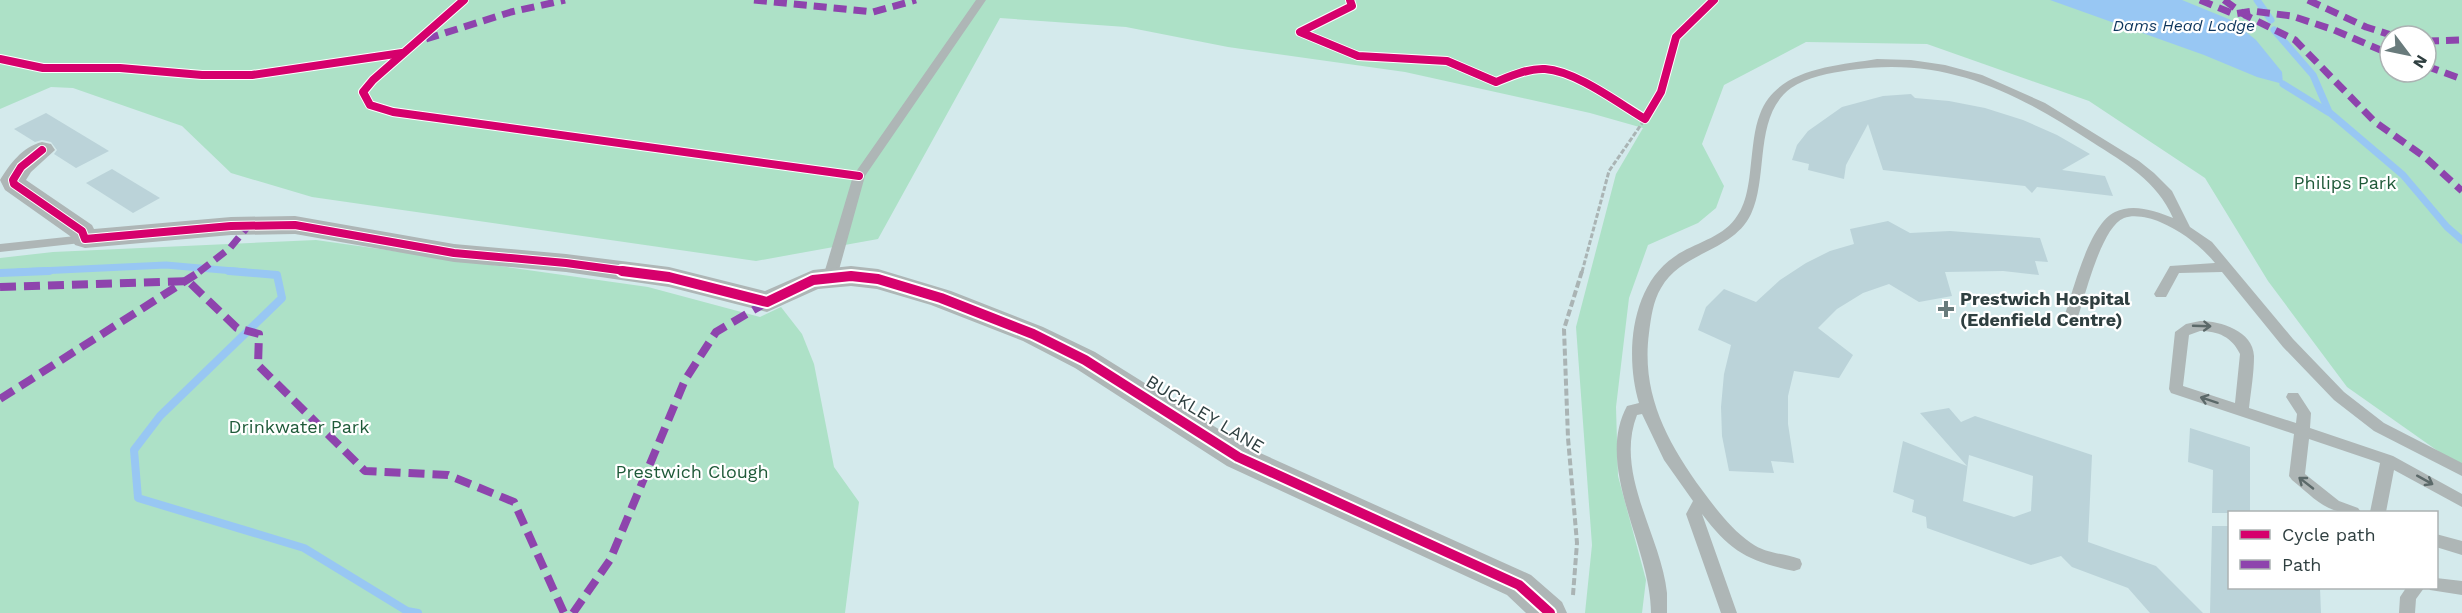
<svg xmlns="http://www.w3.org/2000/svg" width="2462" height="613" font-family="'Work Sans',sans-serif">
<rect width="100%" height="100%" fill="#d4eaec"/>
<g fill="#ade1c7" fill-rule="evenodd">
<path d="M0,0H2462V468L2347,387L2268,281L2205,178L2089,101L1927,44L1806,42L1724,85L1702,144L1724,186L1716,208L1698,223L1648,245L1629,298L1616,407L1618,476L1646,580L1642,613H1585L1592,545L1576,327L1616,174L1643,128L1590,113L1405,72L1228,47L1126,27L1000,18L878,239L756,261L312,197L231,173L182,126L73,88L51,87L0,109ZM2390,36H2426V72H2390Z"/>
<polygon points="316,240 648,287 760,317 781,307 802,334 814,364 834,467 859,502 845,613 0,613 0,258 53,252"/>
</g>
<polygon fill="#98c7f3" points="2050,0 2182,0 2231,20 2256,40 2282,72 2283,84 2257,77 2204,55"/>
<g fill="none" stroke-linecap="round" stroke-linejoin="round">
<g stroke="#98c7f3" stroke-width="7">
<polyline points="2257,0 2271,20"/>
<polyline points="2274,30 2313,75 2329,112 2403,175 2447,227 2462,240"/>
<polyline points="2283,84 2328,112"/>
<polyline points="18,272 166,265 245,272"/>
</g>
<g stroke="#98c7f3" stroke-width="8">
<polyline points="229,271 277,275 282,298 160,416 134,450 138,498 304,548 407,611 418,613"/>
<polyline points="0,273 49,271"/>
</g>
</g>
<g fill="#bbd3d9" fill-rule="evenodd">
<polygon points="1911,94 1915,98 1949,101 1985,108 2023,120 2057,135 2090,154 2062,170 2105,176 2113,196 2037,187 2032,193 2025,186 1883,170 1868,124 1846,165 1844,179 1808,170 1809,164 1792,160 1797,145 1808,131 1842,107 1883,96"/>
<polygon points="46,113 109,151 76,168 54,154 57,150 51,142 42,140 35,142 14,129"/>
<polygon points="112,169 160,198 133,213 86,183"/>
<polygon points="1888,221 1910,233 1950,231 2040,238 2048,262 2035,261 2039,275 2003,271 1945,272 1952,296 1919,302 1889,284 1863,293 1837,309 1818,328 1853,355 1839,378 1794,371 1788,396 1788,424 1794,463 1771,461 1774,473 1729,471 1722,436 1721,407 1724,374 1731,345 1698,330 1706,307 1724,289 1756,302 1780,280 1806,263 1830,251 1854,244 1850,229"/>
<path d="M1949,408L1961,422L1975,416L2092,455L2088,542L2156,566L2203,613H2150L2128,588L2072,567L2061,556L2031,565L1927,528L1926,517L1912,512L1914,500L1893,492L1903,441L1967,466L1920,413ZM1969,455L2033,476L2031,511L2014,517L1963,501Z"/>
<polygon points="2190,428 2250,447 2250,513 2212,513 2213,470 2188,462"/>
<polygon points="2212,526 2229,526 2229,588 2320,588 2321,613 2210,613"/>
</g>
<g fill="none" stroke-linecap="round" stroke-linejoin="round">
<polyline stroke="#aab4b4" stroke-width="3" stroke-dasharray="5 2" stroke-linecap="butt" points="1582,272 1609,171 1645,119"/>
<polyline stroke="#aab4b4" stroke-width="4" stroke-dasharray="7 3" stroke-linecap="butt" points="1573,595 1577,543 1568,438 1564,329 1582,271"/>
<g fill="#aeb6b6" fill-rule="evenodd">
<polygon points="976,0 986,0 865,176 837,277 835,280 825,280 823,277 853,176"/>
<path d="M1877,59L1911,60L1945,65L1982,75L2045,103L2139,161L2154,173L2172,191L2190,227L2212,242L2293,339L2344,392L2384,423L2462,463V476L2374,431L2334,400L2283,347L2222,272L2179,273L2166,297H2156L2154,294L2170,266L2215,263C2199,244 2182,232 2160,222C2150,218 2135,214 2124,218C2101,227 2085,297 2077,320L2070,325L2065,323L2063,320C2073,293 2088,225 2115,212C2133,203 2156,211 2173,218C2157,181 2125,163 2092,142C2014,91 1946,56 1850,70C1830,73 1807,77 1791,88C1753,116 1769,176 1751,214C1733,252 1682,251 1661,288C1653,301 1651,318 1649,333C1641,394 1667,442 1702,490C1716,509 1731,529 1751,543C1766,554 1783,553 1800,559L1802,564L1800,569L1794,571C1748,561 1731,552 1702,514L1737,613H1721L1686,514L1693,501L1664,460L1642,414L1637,415C1614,474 1661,535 1667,593V613H1651C1651,547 1594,467 1627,406L1639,403C1625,357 1630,287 1674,257C1693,243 1720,239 1735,219C1747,204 1749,182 1751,163C1753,147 1754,129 1760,114C1777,68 1835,66 1877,59Z"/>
<polygon points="85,235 90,236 91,239 90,242 0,252 0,244"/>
<path d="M2200,321C2221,321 2253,331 2254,356C2254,373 2251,391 2249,408L2296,423L2297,414L2286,397L2288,393H2298L2311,413L2310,428L2393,456L2462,494V507L2394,470L2386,512H2370L2380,463L2309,439L2305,474L2339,501L2358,508L2361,512C2327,516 2317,500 2292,480L2289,476L2294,434L2171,393L2169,389L2175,332L2186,324ZM2200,331C2218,331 2232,337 2240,354L2235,403L2183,386L2189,335Z"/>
<polygon points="2436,534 2462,541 2462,555 2436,547"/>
<polygon points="2436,578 2462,581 2462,595 2430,590 2429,588 2436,588"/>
<polygon points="2406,588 2424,588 2416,599 2415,613 2399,613 2400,597"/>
</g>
<path fill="#aeb6b6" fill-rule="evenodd" d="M42,142L51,144L55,150L31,172L26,180L92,225L94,229L231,217L295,216L454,244L566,254L669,267L765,291L813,270L851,266L878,269L951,291L1043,327L1095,352L1249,448L1531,575L1562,602L1567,613H1526L1507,595L1227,466L1075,368L1023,341L931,305L877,289L851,286L818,289L767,312L669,287L566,272L454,262L295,234L231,235L85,248L75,245L70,236L5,190L0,180C10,164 22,147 42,142Z"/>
<g stroke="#8e44ad" stroke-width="7" stroke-dasharray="13 7" stroke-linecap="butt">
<polyline points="754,0 873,12 916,0"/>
<polyline points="2200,0 2234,14 2252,11 2292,16 2334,30 2390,54"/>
<polyline points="2224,0 2245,15 2295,40 2375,122 2426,158 2462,191"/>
<polyline points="2308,0 2366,27 2394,36"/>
<polyline points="426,39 511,12 565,0"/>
<polyline points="2426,41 2462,40"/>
<polyline points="2426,66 2462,79"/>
<polyline points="199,272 230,248 249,225"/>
</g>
<g stroke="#8e44ad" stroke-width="8" stroke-dasharray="16 8" stroke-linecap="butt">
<polyline points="0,287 188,281 237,328 259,334 258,365 365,471 448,475 514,502 564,613"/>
<polyline points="0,399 201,271"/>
<polyline points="573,613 610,560 685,380 716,332 767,302"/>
</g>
<defs>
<g id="cycleway-far1">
<polyline points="464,0 373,80 363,92 370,105 393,112 859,176"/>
<path d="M1350,0L1352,6L1300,32L1358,56L1447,61L1496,82C1511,76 1529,68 1545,69C1576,71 1618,103 1645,119L1661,92L1676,37L1714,0"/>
<polyline points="0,59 43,68 120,68 202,75 252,75 402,53"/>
<polyline points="42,150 21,167 13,180 14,184 82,231 85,239 231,226 295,225 454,253 566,263 633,272"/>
</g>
<polyline id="cycleway" points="622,271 669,277 767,302 813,280 851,276 878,279 941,298 1033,334 1085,360 1238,457 1519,585 1550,613"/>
</defs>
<use href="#cycleway-far1" stroke="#fff" stroke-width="10"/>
<use href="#cycleway" stroke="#fff" stroke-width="14"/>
<use href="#cycleway-far1" stroke="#d6006c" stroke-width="8"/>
<use href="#cycleway" stroke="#d6006c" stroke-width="10"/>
</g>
<defs><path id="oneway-shaft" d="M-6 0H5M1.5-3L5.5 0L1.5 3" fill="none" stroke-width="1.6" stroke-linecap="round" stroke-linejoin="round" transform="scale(1.5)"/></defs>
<g stroke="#5b6969">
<use href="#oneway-shaft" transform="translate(2202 326) rotate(2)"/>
<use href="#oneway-shaft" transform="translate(2209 400) rotate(-162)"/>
<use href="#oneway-shaft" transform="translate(2425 480) rotate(29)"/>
<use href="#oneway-shaft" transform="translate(2306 483) rotate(-142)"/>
</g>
<path fill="#697b7c" stroke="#fff" stroke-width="2" d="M1943 300h6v6h6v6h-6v6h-6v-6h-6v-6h6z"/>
<g text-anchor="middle" stroke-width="4.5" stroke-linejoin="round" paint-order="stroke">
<g font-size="16" font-style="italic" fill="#0c355c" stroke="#fff">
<text x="2184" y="31">Dams Head Lodge</text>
</g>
<g font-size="18" fill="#1f5a39" stroke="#fff">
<text x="2345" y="189">Philips Park</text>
<text x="299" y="433">Drinkwater Park</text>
<text x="692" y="478">Prestwich Clough</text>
</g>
<g font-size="18" font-weight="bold" fill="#2f3f40" stroke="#fff" text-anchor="start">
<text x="1960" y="305">Prestwich Hospital<tspan x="1960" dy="21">(Edenfield Centre)</tspan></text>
</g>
<g font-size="18" fill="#2f3f40" stroke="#fff">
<text transform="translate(1205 414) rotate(31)" y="6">BUCKLEY LANE</text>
</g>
</g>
<rect x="2228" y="511" width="210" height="78" fill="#ffffff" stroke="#acb2b3" stroke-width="1.5"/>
<rect x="2240" y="530" width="30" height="9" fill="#d6006c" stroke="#acb2b3" stroke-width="1.5"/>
<text x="2282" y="541" font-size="18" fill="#2f3f40">Cycle path</text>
<rect x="2240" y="560" width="30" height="9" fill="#8e44ad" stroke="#acb2b3" stroke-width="1.5"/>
<text x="2282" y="571" font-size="18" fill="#2f3f40">Path</text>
<g transform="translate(2408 54) rotate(122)"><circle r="28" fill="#ffffff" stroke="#acb2b3" stroke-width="1.5"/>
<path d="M0-4.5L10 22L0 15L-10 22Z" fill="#697b7c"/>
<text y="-9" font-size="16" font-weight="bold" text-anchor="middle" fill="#2f3f40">N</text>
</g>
</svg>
